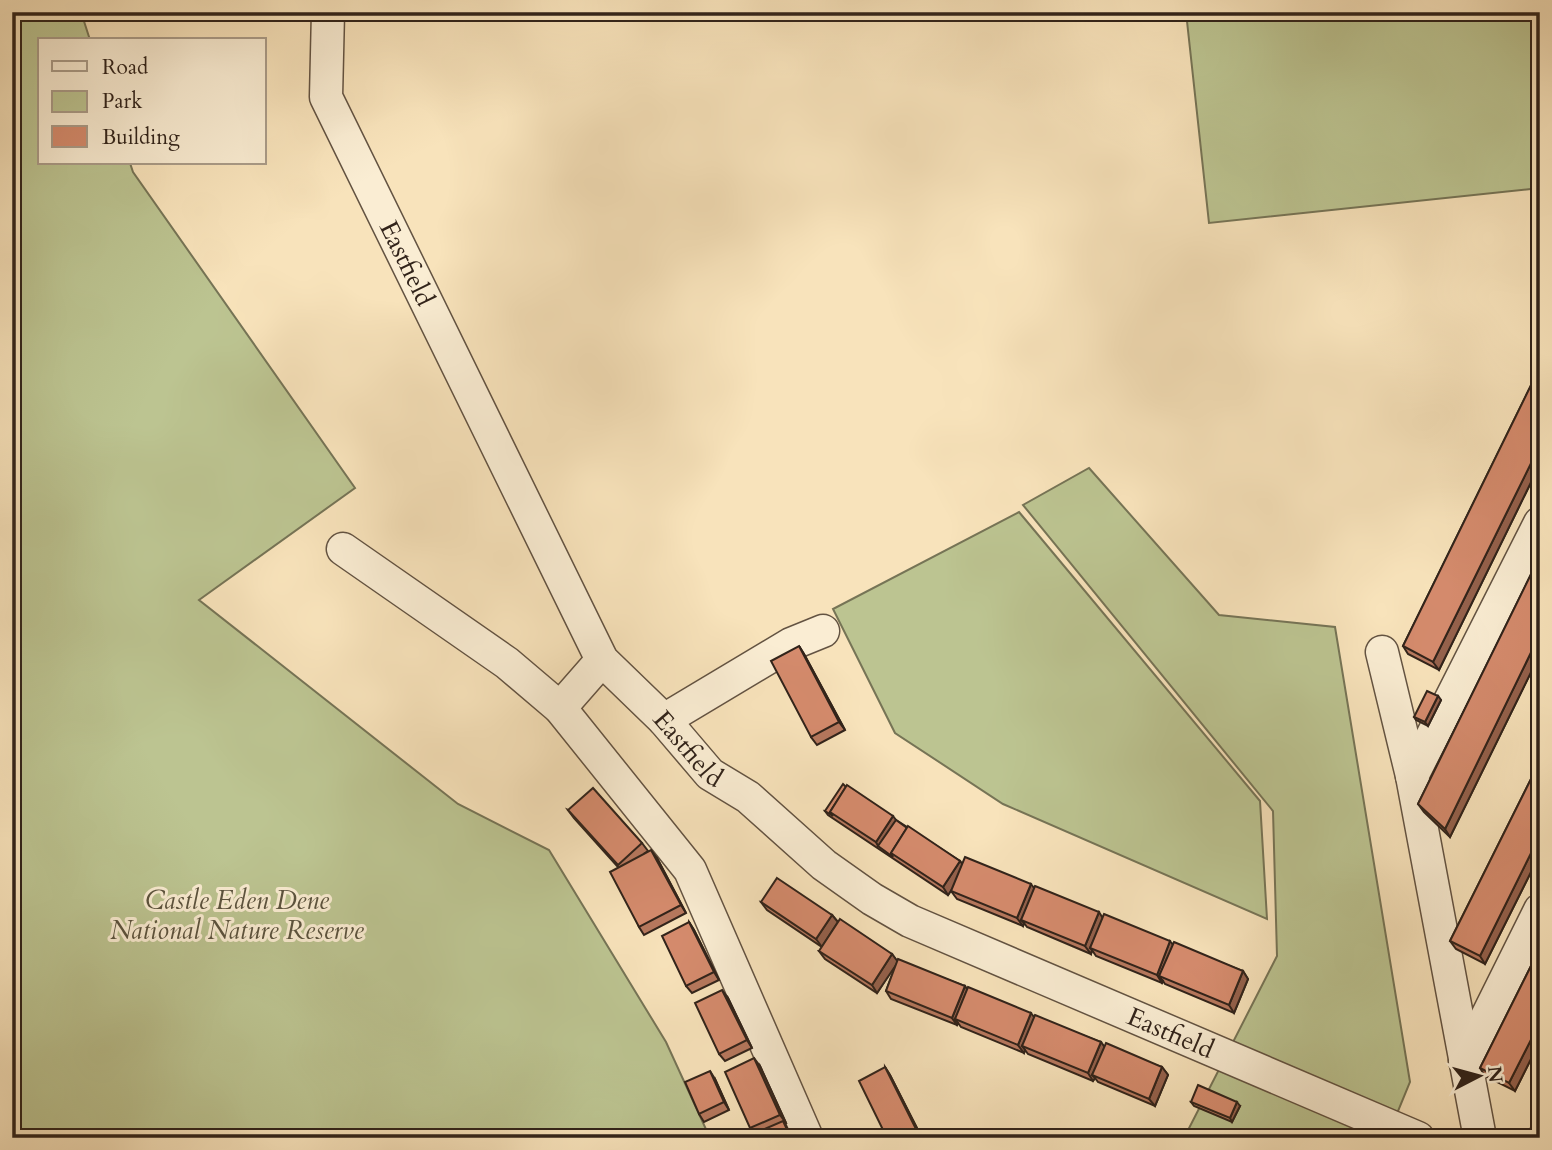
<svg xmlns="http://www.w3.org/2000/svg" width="1552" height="1150" font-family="Cardo,serif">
<rect width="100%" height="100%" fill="#f8e3bb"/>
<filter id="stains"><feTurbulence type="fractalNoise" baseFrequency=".00286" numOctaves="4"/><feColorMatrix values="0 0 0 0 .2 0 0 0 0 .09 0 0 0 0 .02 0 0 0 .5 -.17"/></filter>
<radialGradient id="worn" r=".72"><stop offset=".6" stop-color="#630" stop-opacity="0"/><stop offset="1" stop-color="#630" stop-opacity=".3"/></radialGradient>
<g fill="#bcc491" stroke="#767456" stroke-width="2">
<polygon points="12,12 81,12 90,40 40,40 40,163 130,163 133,172 355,488 199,600 458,804 549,850 666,1042 710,1138 12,1138"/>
<polygon points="1186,12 1540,12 1540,188 1209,223"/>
<polygon points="1089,468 1219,615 1335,627 1410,1082 1387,1138 1184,1138 1277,956 1273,811 1023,505"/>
<polygon points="1019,512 1260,801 1267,919 1003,804 895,733 833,609"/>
</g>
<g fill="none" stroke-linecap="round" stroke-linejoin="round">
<defs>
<g id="minor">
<path id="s1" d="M328,12L326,97L602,660L664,720L710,774L748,797L824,865L872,899L910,921L1418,1138"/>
<polyline points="343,549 507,663 560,708 690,870 807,1138"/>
<polyline points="1382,652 1412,776 1480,1138"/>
<polyline points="560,708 602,660"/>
<polyline points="664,720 791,644 823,631"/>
<polyline points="1412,776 1540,523"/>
<polyline points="1465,1061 1540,910"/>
</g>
</defs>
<use href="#minor" stroke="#635342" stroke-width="35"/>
<use href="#minor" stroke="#faedd3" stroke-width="32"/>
</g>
<g fill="#b7785e" stroke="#31231a" stroke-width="2">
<polygon points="1540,367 1540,464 1439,670 1408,654 1403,646"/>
<polygon points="1540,556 1540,654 1450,837 1424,812 1418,804"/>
<polygon points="799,646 804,654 845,730 817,745 811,737"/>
<polygon points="1438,696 1441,700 1428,726 1416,720 1414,717"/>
<polygon points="1540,761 1540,854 1485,964 1456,949 1450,941"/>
<polygon points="568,810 642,843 648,851 645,853 657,858 686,913 644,935 639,927 618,867 574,818"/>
<polygon points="825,811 896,820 960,861 962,864 1034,888 1103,917 1243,971 1248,979 1234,1013 1165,984 1163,981 1162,983 1096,956 1092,950 1091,954 1027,927 1024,923 1023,926 957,899 951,891 952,889 948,895 828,815"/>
<polygon points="761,902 832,915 838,922 822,947 767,910"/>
<polygon points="689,922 694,930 719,980 692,993 686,986"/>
<polygon points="1540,948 1540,1041 1515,1091 1485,1076 1480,1068"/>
<polygon points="819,951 892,954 897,961 965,986 967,990 1034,1017 1101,1042 1104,1047 1162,1067 1168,1075 1155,1106 1098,1082 1095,1078 1093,1081 1028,1054 1025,1050 1024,1053 961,1027 958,1023 957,1025 891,999 886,991 896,964 877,993 825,959"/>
<polygon points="728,998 752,1048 725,1061 719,1054"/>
<polygon points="760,1066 786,1123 785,1123 792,1138 755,1138 754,1134 750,1128"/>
<polygon points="885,1067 890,1075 922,1138 887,1138"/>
<polygon points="715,1079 729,1110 704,1122 699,1114"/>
<polygon points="1191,1102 1240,1106 1232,1122 1194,1106"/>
</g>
<g fill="#95614c" stroke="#31231a" stroke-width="2">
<polygon points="1540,445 1540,464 1439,670 1433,662"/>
<polygon points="1540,634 1540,654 1450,837 1445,829"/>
<polygon points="799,646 804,654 845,730 839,722"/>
<polygon points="1438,696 1441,700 1428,726 1425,722"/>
<polygon points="893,816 899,824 878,846 876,842"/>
<polygon points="1540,835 1540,854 1485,964 1480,956"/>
<polygon points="651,850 657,858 686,913 681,905"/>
<polygon points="960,861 966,869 948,895 943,887"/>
<polygon points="1031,884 1037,892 1021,920 1024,923 1023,926 1017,918"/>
<polygon points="1099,912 1104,920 1090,948 1092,950 1091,954 1085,946"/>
<polygon points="832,915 838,922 822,947 816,939"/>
<polygon points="689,922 694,930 719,980 714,972"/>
<polygon points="1170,941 1176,949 1159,976 1163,981 1162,983 1157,975"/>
<polygon points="892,954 898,962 877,993 872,985"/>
<polygon points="1243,971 1248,979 1234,1013 1229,1005"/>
<polygon points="965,986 970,994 955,1019 958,1023 957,1025 952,1018"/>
<polygon points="722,990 728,998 752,1048 747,1040"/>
<polygon points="1031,1013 1037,1021 1022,1046 1025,1050 1024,1053 1018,1045"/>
<polygon points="1540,1022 1540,1041 1515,1091 1509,1083"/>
<polygon points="1101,1042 1106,1049 1092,1075 1095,1078 1093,1081 1088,1073"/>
<polygon points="754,1058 760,1066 786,1123 780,1115"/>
<polygon points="885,1067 890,1075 922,1138 917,1131"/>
<polygon points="1162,1067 1168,1075 1155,1106 1149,1099"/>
<polygon points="710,1071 715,1079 729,1110 724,1102"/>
<polygon points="1237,1102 1240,1106 1232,1122 1230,1118"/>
</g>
<g fill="#d58b6d" stroke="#31231a" stroke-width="2">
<polygon points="1540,367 1540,445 1433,662 1403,646"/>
<polygon points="1540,556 1540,634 1445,829 1418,804"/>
<polygon points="799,646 839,722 811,737 771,661"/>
<polygon points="1427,691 1438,696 1425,722 1414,717"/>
<polygon points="1540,761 1540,835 1480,956 1450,941"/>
<polygon points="843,784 846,787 830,812 833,816 825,811"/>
<polygon points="847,785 893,816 876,842 830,812"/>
<polygon points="593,788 642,843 618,865 568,810"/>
<polygon points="896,820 907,828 891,853 893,857 878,846"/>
<polygon points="908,826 960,861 943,887 891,853"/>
<polygon points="651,850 681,905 639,927 610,872"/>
<polygon points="965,857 1031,884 1017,918 951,891"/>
<polygon points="777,878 832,915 816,939 761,902"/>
<polygon points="1035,886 1099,912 1085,946 1021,920"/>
<polygon points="1104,914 1170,941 1157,975 1090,948"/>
<polygon points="840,919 892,954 872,985 819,951"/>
<polygon points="689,922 714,972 686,986 662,936"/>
<polygon points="1174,942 1243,971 1229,1005 1159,976"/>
<polygon points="1540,948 1540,1022 1509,1083 1480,1068"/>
<polygon points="898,959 965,986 952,1018 886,991"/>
<polygon points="968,987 1031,1013 1018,1045 955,1019"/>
<polygon points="722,990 747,1040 719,1054 695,1003"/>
<polygon points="1035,1015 1101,1042 1088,1073 1022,1046"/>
<polygon points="1106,1043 1162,1067 1149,1099 1092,1075"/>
<polygon points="754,1058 780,1115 750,1128 725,1072"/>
<polygon points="885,1067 917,1131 902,1138 887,1138 859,1081"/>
<polygon points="710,1071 724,1102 699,1114 685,1082"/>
<polygon points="1198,1085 1237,1102 1230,1118 1191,1102"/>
<polygon points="783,1121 791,1138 755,1138 753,1134"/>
<polygon points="1534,1121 1540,1123 1540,1138 1526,1138"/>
</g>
<g text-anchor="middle" stroke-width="6" stroke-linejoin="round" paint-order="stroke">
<g font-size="26" fill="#31231a" stroke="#faedd3">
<text dy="9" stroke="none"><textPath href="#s1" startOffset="270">Eastfield</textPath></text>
<text dy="9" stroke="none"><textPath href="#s1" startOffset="836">Eastfield</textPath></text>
<text dy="9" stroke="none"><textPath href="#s1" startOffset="1402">Eastfield</textPath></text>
</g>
<g font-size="26" font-style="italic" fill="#5b533e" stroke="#faedd3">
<text x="237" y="909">Castle Eden Dene<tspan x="237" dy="30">National Nature Reserve</tspan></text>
</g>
</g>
<rect width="1552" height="1150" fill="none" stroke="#f8e3bb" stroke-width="42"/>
<rect x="14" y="14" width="1524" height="1122" fill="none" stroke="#31231a" stroke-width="3.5"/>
<rect x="21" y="21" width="1510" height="1108" fill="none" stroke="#31231a" stroke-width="2"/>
<rect x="38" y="38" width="228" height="126" fill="#faedd3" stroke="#aa9c89" stroke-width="2"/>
<rect x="52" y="61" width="35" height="10" fill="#faedd3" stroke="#aa9c89" stroke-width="2"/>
<text x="102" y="74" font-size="21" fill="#31231a">Road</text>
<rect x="52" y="91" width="35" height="21" fill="#bcc491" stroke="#aa9c89" stroke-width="2"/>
<text x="102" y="108" font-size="21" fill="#31231a">Park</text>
<rect x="52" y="126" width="35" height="21" fill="#d58b6d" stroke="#aa9c89" stroke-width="2"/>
<text x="102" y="144" font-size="21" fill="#31231a">Building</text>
<g transform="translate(1479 1076) rotate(84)" stroke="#faedd3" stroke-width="5" paint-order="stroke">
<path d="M0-5L12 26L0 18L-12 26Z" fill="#31231a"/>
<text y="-10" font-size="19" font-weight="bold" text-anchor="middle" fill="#31231a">N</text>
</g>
<rect width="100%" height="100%" filter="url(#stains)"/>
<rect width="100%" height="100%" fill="url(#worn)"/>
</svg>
